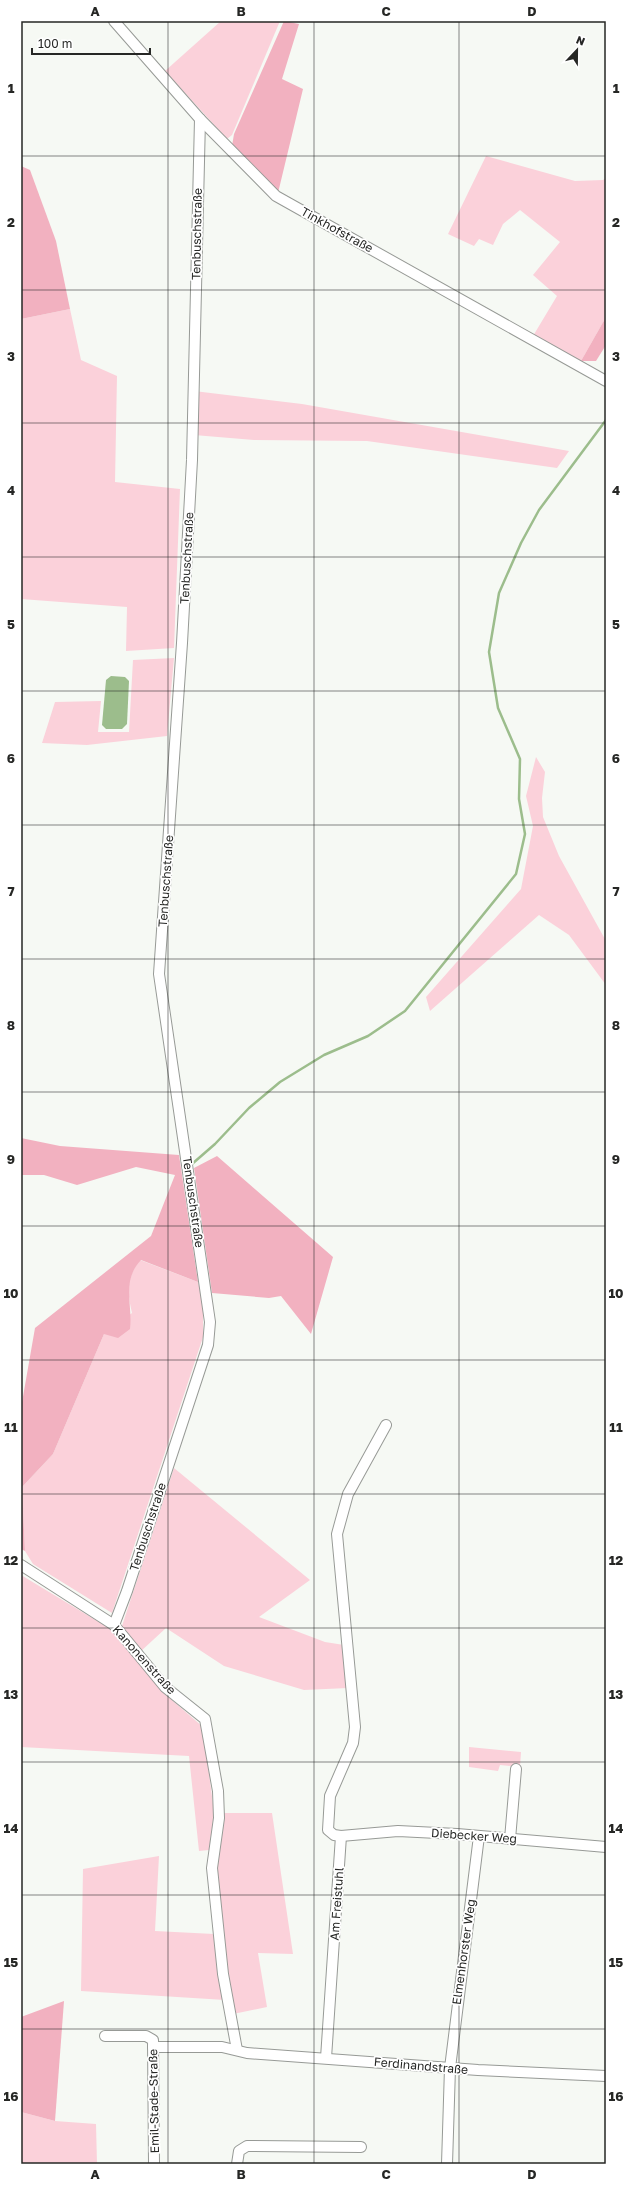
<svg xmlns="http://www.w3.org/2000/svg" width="627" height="2185" font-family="'Golos Text',sans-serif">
<rect width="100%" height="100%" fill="#f6f9f4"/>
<g fill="#fbd1da">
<polygon points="221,21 280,21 232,135 227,139 165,71"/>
<polygon points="486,156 575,181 603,180 606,178 606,317 581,361 533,336 557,296 533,275 560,242 520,210 503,224 493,245 479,239 474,246 448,234"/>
<polygon points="70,309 81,360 117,376 115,482 180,489 174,648 126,651 127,607 21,599 21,319"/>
<polygon points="194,391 302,404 569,451 557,468 367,441 254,440 194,435"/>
<polygon points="174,658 167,736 87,745 42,743 55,702 101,701 98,732 129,732 133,660"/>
<polygon points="536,757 545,772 542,798 543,817 559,856 606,941 606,985 569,935 539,915 430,1011 426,997 521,889 533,826 526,796"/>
<path d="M140,1260L198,1282L203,1304V1337L112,1613L33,1564L25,1551L22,1487L53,1454L104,1334L132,1313C127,1292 126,1277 140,1260Z"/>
<polygon points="174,1468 310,1580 259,1617 325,1642 344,1645 348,1688 304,1690 224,1666 166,1628 140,1652 122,1626"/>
<polygon points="21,1575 112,1630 166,1695 203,1727 214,1812 209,1850 199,1851 189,1756 21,1747"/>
<polygon points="469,1747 521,1752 520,1767 500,1765 498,1771 469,1767"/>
<polygon points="223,1813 272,1813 293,1954 258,1953 267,2007 233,2014 226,1970 217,1866"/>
<polygon points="159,1856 155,1931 214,1934 225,2000 81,1991 83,1869"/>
<polygon points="21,2112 55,2121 96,2124 97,2164 21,2164"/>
</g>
<g fill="#f2b1c0">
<polygon points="284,21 299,24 282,79 303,89 278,193 232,146 234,134"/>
<polygon points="21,166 30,170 56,241 70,309 21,319"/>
<polygon points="606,317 606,345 596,361 581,361"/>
<path d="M21,1138L60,1146L179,1155L198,1282L141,1260C121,1281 133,1304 130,1329L118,1338L104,1334L53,1454L22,1487L25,1551L21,1549V1408L35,1328L151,1236L175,1175L136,1167L77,1185L44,1175H21Z"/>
<polygon points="217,1156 333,1257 311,1334 281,1296 269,1298 212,1293 194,1168"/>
<polygon points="64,2001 55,2121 21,2112 21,2017"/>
</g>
<polygon fill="#9cbd8c" points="111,676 125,677 129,681 127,724 122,729 106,729 102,725 106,680"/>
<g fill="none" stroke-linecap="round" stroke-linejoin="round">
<polyline stroke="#9cbd8c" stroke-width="2.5" points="192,1164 215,1144 249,1108 280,1082 324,1055 368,1036 405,1011 516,874 525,834 519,799 520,759 498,708 489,652 499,593 521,543 539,510 606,420"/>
<defs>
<g id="minor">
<polyline points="114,21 200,119 276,196 606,381"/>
<polyline points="386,1425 348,1494 337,1534 355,1727 353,1743 330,1796 328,1830 334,1835 341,1836 398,1831 457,1834 606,1847"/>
<polyline points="21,1565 114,1625 165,1687 205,1719 218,1791 219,1818 212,1868 223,1974 237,2050"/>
<polyline points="114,1625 127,1591 208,1345 210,1322 159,974 182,643 192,460 200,119"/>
<polyline points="510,1839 516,1769"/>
<polyline points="105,2036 146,2036 153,2040 154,2164"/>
<polyline points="153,2047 222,2047 247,2053 478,2070 606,2076"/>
<polyline points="326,2058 341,1836"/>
<polyline points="237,2164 239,2151 247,2146 361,2147"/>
<polyline points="447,2164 450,2068 479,1836"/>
</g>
</defs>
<use href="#minor" stroke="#979a96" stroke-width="12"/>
<use href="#minor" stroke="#fff" stroke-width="10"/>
</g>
<path fill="none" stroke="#262725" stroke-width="1" stroke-opacity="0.55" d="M168,21V2164M314,21V2164M459,21V2164M21,156H606M21,290H606M21,423H606M21,557H606M21,691H606M21,825H606M21,959H606M21,1092H606M21,1226H606M21,1360H606M21,1494H606M21,1628H606M21,1762H606M21,1895H606M21,2029H606"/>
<g text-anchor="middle" stroke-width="3.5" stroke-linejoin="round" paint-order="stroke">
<g font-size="12" fill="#262725" stroke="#fff">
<text transform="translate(337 230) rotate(29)" y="4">Tinkhofstraße</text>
<text transform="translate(197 234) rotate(-89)" y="4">Tenbuschstraße</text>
<text transform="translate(187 558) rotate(-87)" y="4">Tenbuschstraße</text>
<text transform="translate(166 881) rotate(-86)" y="4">Tenbuschstraße</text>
<text transform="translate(193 1202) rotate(82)" y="4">Tenbuschstraße</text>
<text transform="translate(148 1527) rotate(-72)" y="4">Tenbuschstraße</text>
<text transform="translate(144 1660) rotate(48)" y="4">Kanonenstraße</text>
<text transform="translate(474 1836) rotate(4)" y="4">Diebecker Weg</text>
<text transform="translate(337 1904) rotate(-86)" y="4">Am Freistuhl</text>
<text transform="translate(464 1952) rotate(-82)" y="4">Elmenhorster Weg</text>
<text transform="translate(421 2066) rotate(5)" y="4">Ferdinandstraße</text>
<text transform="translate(154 2101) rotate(-91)" y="4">Emil-Stade-Straße</text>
</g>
</g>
<rect width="627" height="2185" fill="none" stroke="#ffffff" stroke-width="44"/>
<g transform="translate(577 50) rotate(22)" stroke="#ffffff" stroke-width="3" paint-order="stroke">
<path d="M0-3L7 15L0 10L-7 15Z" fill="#262725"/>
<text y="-6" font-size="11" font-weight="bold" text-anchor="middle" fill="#262725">N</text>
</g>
<path d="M32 48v6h118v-6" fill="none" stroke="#262725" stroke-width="2"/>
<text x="38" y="48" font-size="12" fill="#262725" stroke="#ffffff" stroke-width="3" paint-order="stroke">100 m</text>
<rect x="22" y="22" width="583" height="2141" fill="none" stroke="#262725" stroke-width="1.5"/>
<g font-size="13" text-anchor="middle" font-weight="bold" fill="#262725">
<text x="95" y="16">A</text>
<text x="241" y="16">B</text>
<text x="386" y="16">C</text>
<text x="532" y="16">D</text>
<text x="11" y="93">1</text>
<text x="616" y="93">1</text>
<text x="11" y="227">2</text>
<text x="616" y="227">2</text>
<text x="11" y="361">3</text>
<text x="616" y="361">3</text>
<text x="11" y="495">4</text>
<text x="616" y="495">4</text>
<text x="11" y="629">5</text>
<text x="616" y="629">5</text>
<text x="11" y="763">6</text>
<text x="616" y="763">6</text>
<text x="11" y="896">7</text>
<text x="616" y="896">7</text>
<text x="11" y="1030">8</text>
<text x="616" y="1030">8</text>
<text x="11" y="1164">9</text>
<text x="616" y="1164">9</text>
<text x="11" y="1298">10</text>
<text x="616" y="1298">10</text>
<text x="11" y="1432">11</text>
<text x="616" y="1432">11</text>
<text x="11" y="1565">12</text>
<text x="616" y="1565">12</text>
<text x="11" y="1699">13</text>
<text x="616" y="1699">13</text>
<text x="11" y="1833">14</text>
<text x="616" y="1833">14</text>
<text x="11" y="1967">15</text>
<text x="616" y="1967">15</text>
<text x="11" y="2101">16</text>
<text x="616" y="2101">16</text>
<text x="95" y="2179">A</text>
<text x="241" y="2179">B</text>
<text x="386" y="2179">C</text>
<text x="532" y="2179">D</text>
</g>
</svg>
